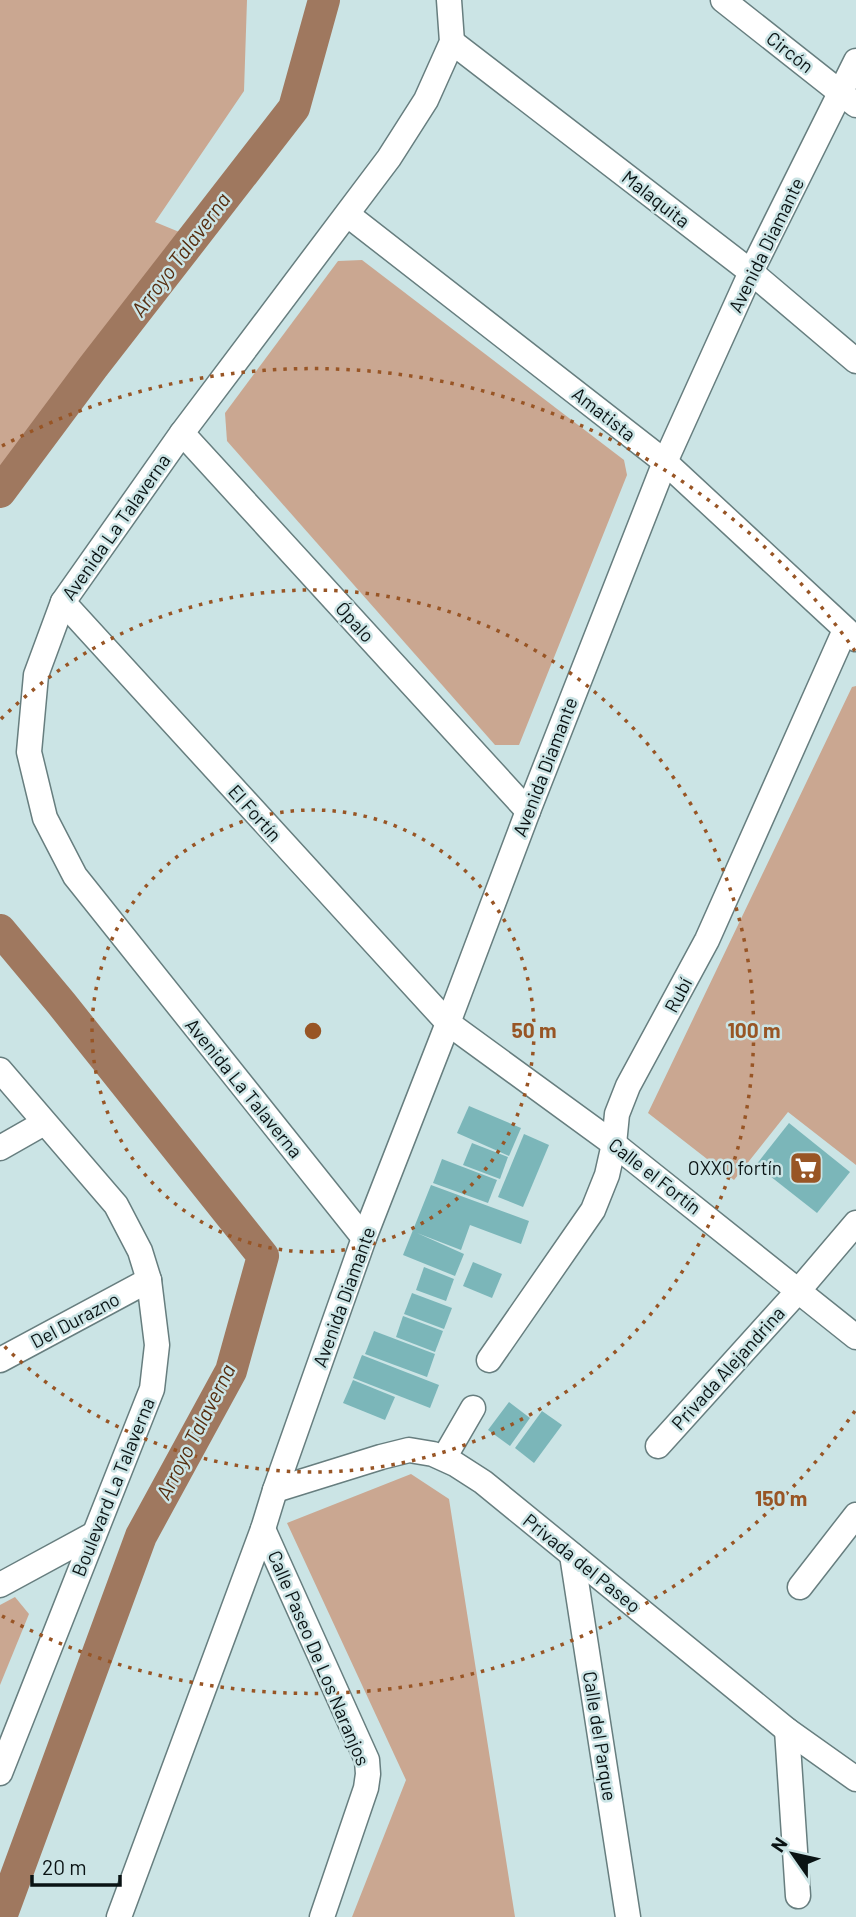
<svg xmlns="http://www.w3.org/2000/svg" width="856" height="1917" font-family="Barlow,sans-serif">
<rect width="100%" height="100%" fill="#cbe4e5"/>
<g fill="#caa791">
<polygon points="0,0 247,0 244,91 155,222 189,236 0,485"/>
<polygon points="362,260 624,460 627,475 519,745 495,745 227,441 225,413 338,261"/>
<polygon points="856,686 856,1165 788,1112 734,1180 648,1113 852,687"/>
<polygon points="411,1474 449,1499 515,1917 352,1917 406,1780 287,1523"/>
<polygon points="15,1597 29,1614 0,1685 0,1605"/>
</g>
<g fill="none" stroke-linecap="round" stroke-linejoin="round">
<g stroke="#9f785f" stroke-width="32">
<polyline points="0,492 93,367 294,108 324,0"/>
<polyline points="0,930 61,1003 263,1256 231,1371 141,1536 1,1917"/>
</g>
</g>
<g fill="#7bb6b9">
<polygon points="469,1106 521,1128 509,1156 457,1133"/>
<polygon points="789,1123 850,1172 817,1213 756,1165"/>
<polygon points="524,1134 549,1145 523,1207 498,1197"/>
<polygon points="472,1143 508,1157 500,1179 463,1165"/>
<polygon points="442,1159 497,1180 488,1203 433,1183"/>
<polygon points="431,1185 529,1221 521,1244 470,1225 461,1250 417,1233 464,1254 455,1276 403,1255"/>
<polygon points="473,1262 502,1274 492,1298 463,1286"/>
<polygon points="424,1267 454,1279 446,1301 416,1290"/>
<polygon points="412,1293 452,1308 444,1329 404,1314"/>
<polygon points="403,1316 443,1331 435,1352 396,1337"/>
<polygon points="374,1331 435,1354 427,1377 365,1354"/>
<polygon points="362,1355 439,1385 430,1408 353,1378"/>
<polygon points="353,1380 395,1397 385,1420 343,1403"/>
<polygon points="509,1402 530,1418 510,1446 488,1430"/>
<polygon points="542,1411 562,1425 534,1463 515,1448"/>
</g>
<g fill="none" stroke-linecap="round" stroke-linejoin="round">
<defs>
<g id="street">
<polyline points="723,0 856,105"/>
<polyline points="452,42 751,272 856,361"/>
<polyline points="348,215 665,462 856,639"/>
<polyline points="182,433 528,811"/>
<polyline points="63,602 448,1023 614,1144 856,1337"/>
<polyline points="0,1070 116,1205 140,1251 149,1280 157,1345 152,1389 0,1773"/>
<polyline points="0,1148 44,1123"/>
<polyline points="364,1238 75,876 45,818 29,752 36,675 63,602 182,433 389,158 426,100 452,42 449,0"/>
<polyline points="0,1360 149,1280"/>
<polyline points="489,1360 593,1210 607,1175 614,1144 617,1114 628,1086 707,940 845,630"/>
<polyline points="658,1446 799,1290 856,1223"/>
<polyline points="444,1458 473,1408"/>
<polyline points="275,1490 381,1457 409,1450 433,1454 455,1464 483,1482 787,1730 856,1779"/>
<polyline points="263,1529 367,1760 368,1774 366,1788 322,1917"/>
<polyline points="572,1555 628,1917"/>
<polyline points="0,1585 94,1534"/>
<polyline points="800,1587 856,1515"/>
<polyline points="787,1730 798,1896"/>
<polyline points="119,1917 263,1529 275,1490 364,1238 448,1023 528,811 665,462 751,272 856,61"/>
</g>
</defs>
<use href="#street" stroke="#677e7f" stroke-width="27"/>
<use href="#street" stroke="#fff" stroke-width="24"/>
</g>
<g fill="none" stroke="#985525" stroke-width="3.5" stroke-dasharray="3.5 7">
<circle cx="313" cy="1031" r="221"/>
<path d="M1 719A441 441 0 1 1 1 1343"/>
<path d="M855 1411A662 662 0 0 1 2 1616M2 446A662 662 0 0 1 855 651"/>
</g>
<defs>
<symbol id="supermarket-square" viewBox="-11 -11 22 22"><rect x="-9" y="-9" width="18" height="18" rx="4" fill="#985525" stroke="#cbe4e5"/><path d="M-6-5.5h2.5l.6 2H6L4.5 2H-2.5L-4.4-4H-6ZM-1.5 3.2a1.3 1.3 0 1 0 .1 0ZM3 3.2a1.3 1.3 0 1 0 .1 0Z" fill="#fff"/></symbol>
</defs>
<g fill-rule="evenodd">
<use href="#supermarket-square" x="787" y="1149" width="38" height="38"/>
</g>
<g text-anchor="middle" stroke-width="5" stroke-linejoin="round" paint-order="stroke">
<g font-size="19" fill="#0a1314" stroke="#cbe4e5">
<text transform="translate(790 52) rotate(38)" y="7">Circón</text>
<text transform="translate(656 199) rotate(38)" y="7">Malaquita</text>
<text transform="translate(766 245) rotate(-64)" y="7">Avenida Diamante</text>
<text transform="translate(604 414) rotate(38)" y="7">Amatista</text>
<text transform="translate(116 527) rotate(-55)" y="7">Avenida La Talaverna</text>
<text transform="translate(355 622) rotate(48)" y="7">Ópalo</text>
<text transform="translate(545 767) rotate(-69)" y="7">Avenida Diamante</text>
<text transform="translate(255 813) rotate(48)" y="7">El Fortín</text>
<text transform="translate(678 995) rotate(-62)" y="7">Rubí</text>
<text transform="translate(244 1088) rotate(51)" y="7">Avenida La Talaverna</text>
<text transform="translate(655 1176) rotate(38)" y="7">Calle el Fortín</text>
<text transform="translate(344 1297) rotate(-70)" y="7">Avenida Diamante</text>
<text transform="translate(75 1320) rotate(-28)" y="7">Del Durazno</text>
<text transform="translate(728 1368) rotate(-48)" y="7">Privada Alejandrina</text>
<text transform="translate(113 1487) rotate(-68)" y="7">Boulevard La Talaverna</text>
<text transform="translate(582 1563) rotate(39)" y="7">Privada del Paseo</text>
<text transform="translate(319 1658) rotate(67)" y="7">Calle Paseo De Los Naranjos</text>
<text transform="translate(600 1736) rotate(81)" y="7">Calle del Parque</text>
</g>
<g font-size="19" fill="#0a1314" stroke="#cbe4e5" text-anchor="end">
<text x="782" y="1175">OXXO fortín</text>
</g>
<g font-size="21" font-style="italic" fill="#562d0f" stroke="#cbe4e5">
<text transform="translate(181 255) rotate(-53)" y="7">Arroyo Talaverna</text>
<text transform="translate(196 1432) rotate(-63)" y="7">Arroyo Talaverna</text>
</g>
</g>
<circle cx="313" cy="1031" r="10" fill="#985525" stroke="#cbe4e5" stroke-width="3.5"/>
<g font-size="21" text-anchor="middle" font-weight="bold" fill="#985525" stroke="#cbe4e5" stroke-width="5" stroke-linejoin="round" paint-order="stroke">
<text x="534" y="1038">50 m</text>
<text x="754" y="1038">100 m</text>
<text x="781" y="1506">150 m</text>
</g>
<g transform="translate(793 1854) rotate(304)" stroke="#cbe4e5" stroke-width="5" paint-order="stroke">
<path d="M0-5L12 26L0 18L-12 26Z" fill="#0a1314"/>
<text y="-10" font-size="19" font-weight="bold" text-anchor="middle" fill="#0a1314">N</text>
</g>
<path d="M32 1875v10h88v-10" fill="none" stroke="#0a1314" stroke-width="3.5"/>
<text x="42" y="1875" font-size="21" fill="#0a1314" stroke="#cbe4e5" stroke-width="5" paint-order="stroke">20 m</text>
</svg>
